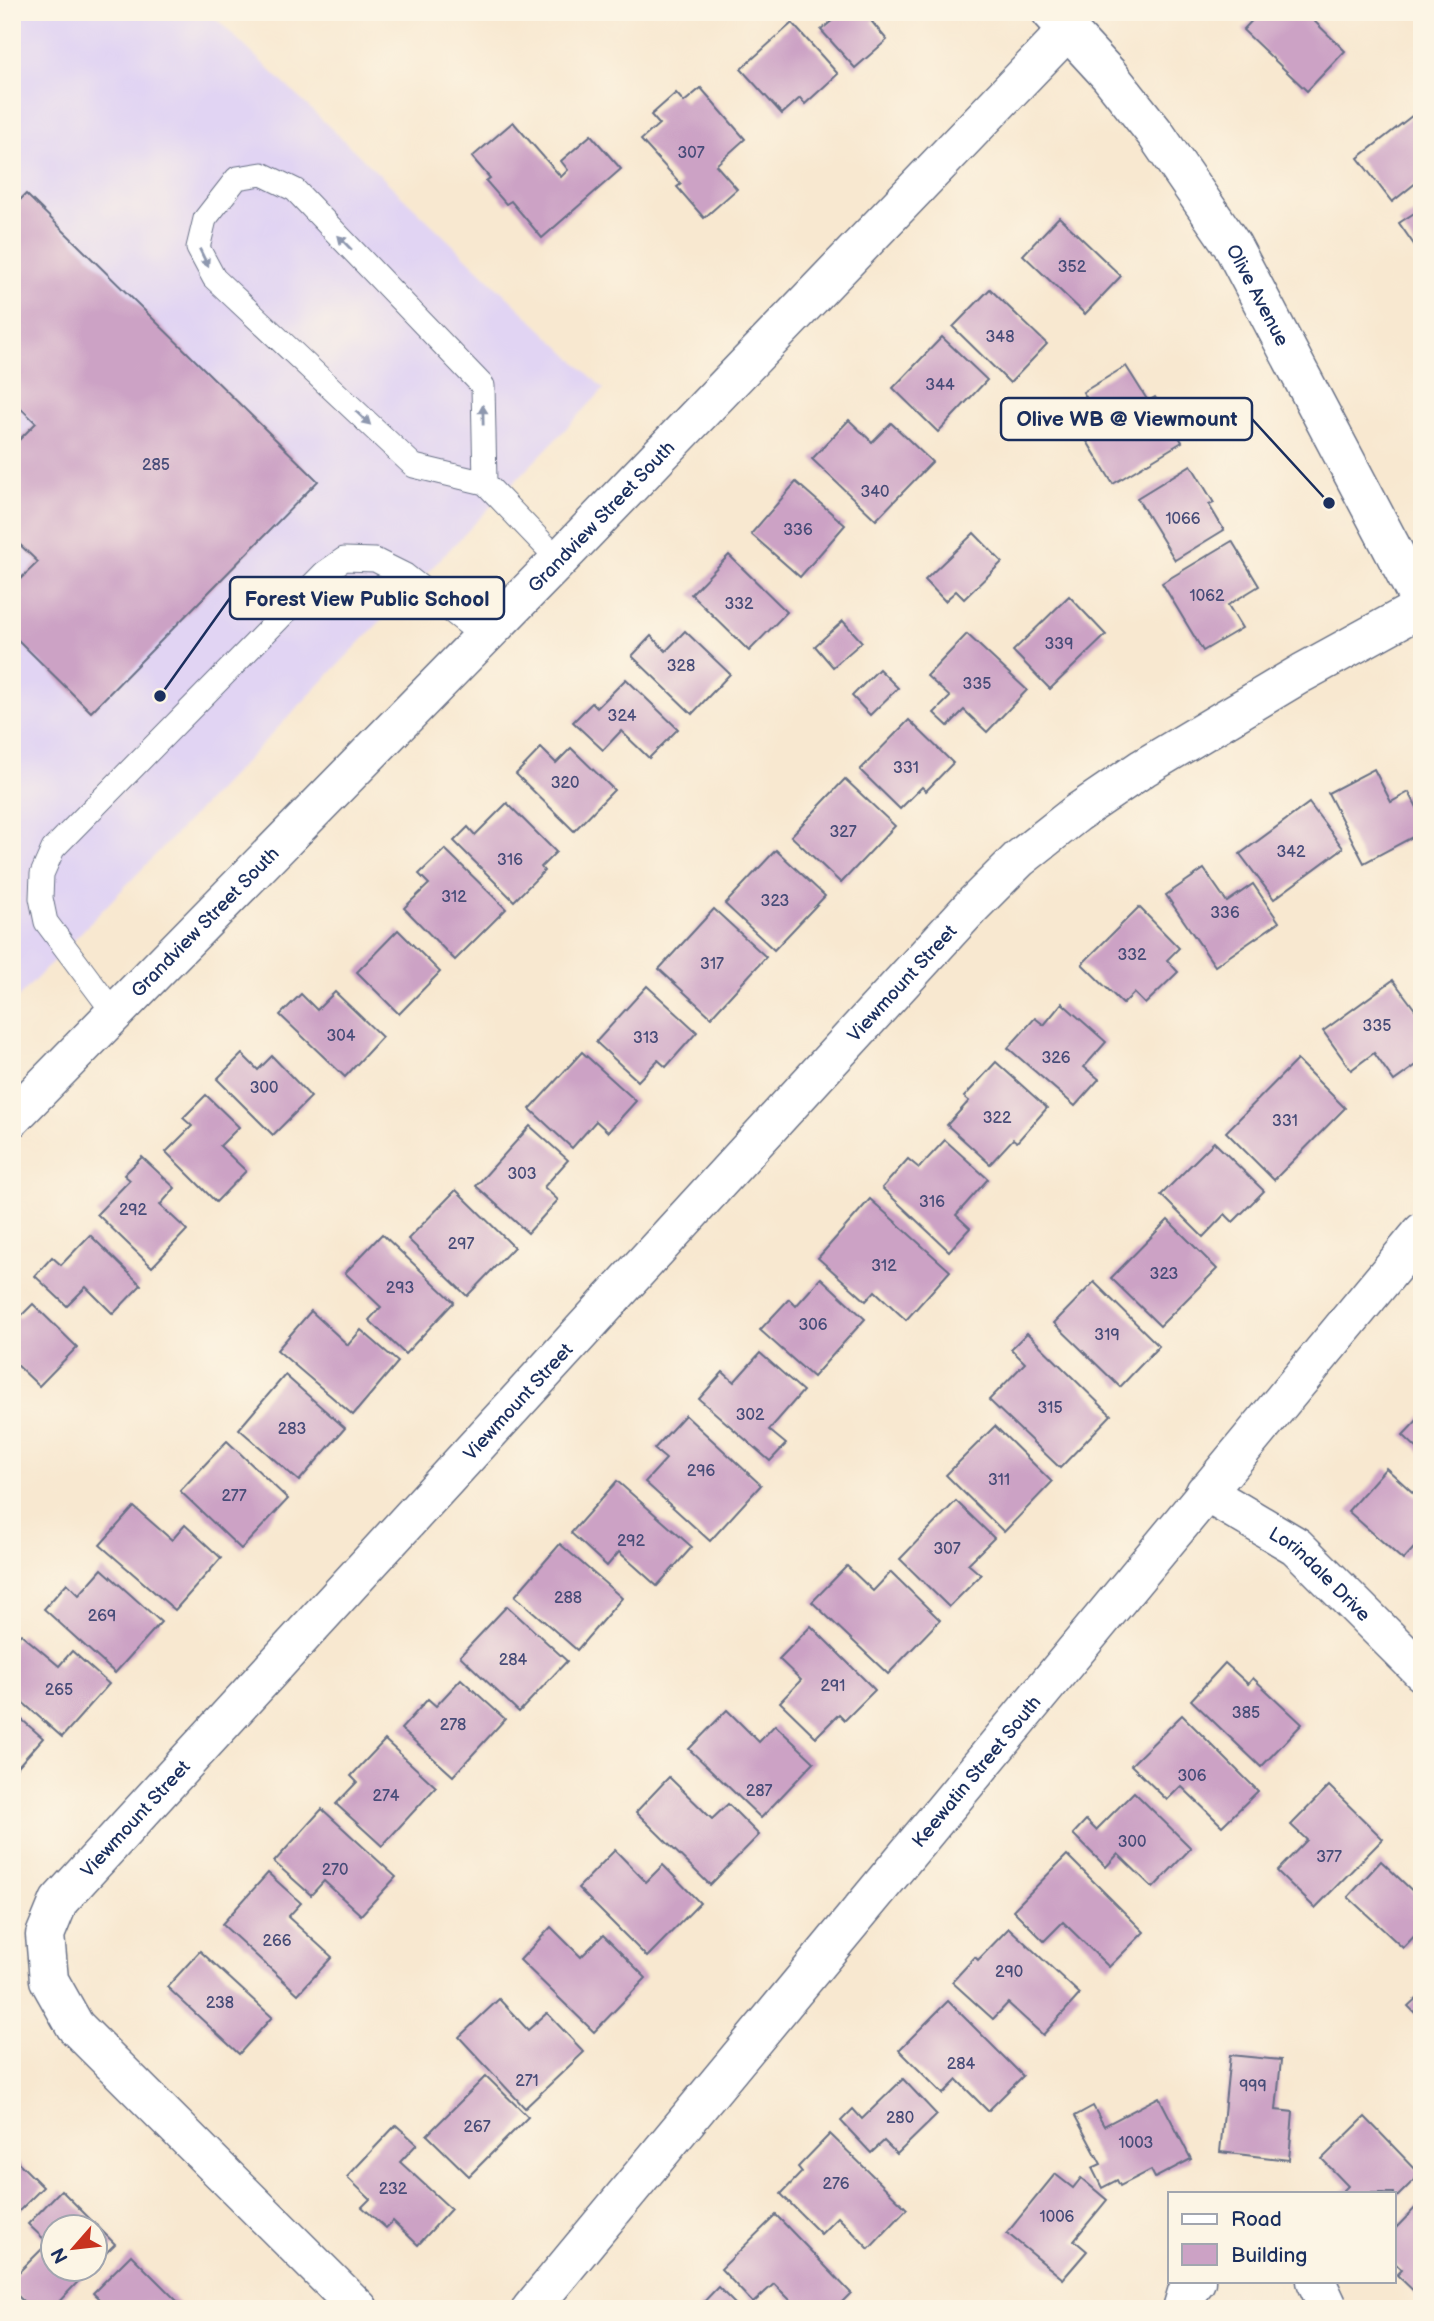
<svg xmlns="http://www.w3.org/2000/svg" width="1434" height="2321" font-family="'Balsamiq Sans',sans-serif">
<rect width="100%" height="100%" fill="#fcf5e5"/>
<filter id="ink" filterUnits="userSpaceOnUse"><feTurbulence type="fractalNoise" baseFrequency=".0143" numOctaves="2"/><feDisplacementMap in="SourceGraphic" scale="14" xChannelSelector="R" yChannelSelector="G"/><feConvolveMatrix kernelMatrix="1 2 1 2 8 2 1 2 1" color-interpolation-filters="sRGB"/></filter>
<filter id="wash" filterUnits="userSpaceOnUse"><feTurbulence type="fractalNoise" baseFrequency=".00686" numOctaves="4" result="noise"/><feDisplacementMap in="SourceGraphic" scale="28" xChannelSelector="R" yChannelSelector="G"/><feGaussianBlur stdDeviation="1.57" result="paint"/><feColorMatrix in="noise" values="0 0 0 0 0 0 0 0 0 0 0 0 0 0 0 0 0 1.4 0 .05"/><feComposite in="paint" operator="in"/></filter>
<g filter="url(#wash)">
<rect width="100%" height="100%" fill="#f8e8d0"/>
<polygon fill="#e1d4f3" points="12,12 209,12 604,389 12,1004"/>
<g id="blocks">
<g fill="#cca2c5">
<polygon points="826,12 882,12 872,22 887,40 855,68 821,30 833,20"/>
<polygon points="1260,12 1305,12 1345,51 1307,91 1243,30"/>
<polygon points="792,23 838,74 805,104 800,98 782,114 741,69"/>
<polygon points="701,88 745,139 716,165 737,189 704,218 677,187 681,184 641,140 659,124 651,115 676,93 684,102"/>
<polygon points="1422,108 1422,178 1392,202 1358,158"/>
<polygon points="513,122 561,177 568,170 561,161 591,135 621,169 542,238 511,201 506,204 486,181 490,178 472,157"/>
<polygon points="26,194 318,481 91,712 12,634 12,587 38,562 12,537 12,447 36,423 12,400 12,208"/>
<polygon points="1422,208 1422,256 1399,223"/>
<polygon points="1059,217 1121,276 1085,314 1023,255"/>
<polygon points="990,289 1047,344 1010,383 953,327"/>
<polygon points="942,337 987,380 938,432 893,388"/>
<polygon points="1126,366 1148,401 1155,397 1182,442 1113,484 1085,438 1104,427 1083,392"/>
<polygon points="849,420 872,442 891,423 932,462 876,520 812,459"/>
<polygon points="1191,465 1214,503 1209,505 1224,530 1175,560 1137,498"/>
<polygon points="796,482 845,525 800,577 751,534"/>
<polygon points="974,533 1002,562 964,599 956,591 945,601 925,580"/>
<polygon points="1232,541 1259,586 1228,605 1242,628 1203,651 1162,583"/>
<polygon points="729,555 787,612 749,651 691,594"/>
<polygon points="1069,596 1106,635 1050,689 1013,651"/>
<polygon points="843,621 862,642 833,667 815,646"/>
<polygon points="685,631 730,674 692,714 632,656 651,636 666,651"/>
<polygon points="967,634 1027,690 987,732 964,710 948,726 934,713 950,697 927,676"/>
<polygon points="879,669 898,688 870,715 852,696"/>
<polygon points="626,679 678,729 649,758 621,731 603,750 573,722 592,703 597,708"/>
<polygon points="909,720 953,763 926,791 922,787 900,809 860,770"/>
<polygon points="541,748 556,763 571,748 614,790 574,831 516,774"/>
<polygon points="1374,769 1391,802 1409,792 1422,817 1422,832 1364,863 1328,793"/>
<polygon points="845,779 895,826 841,883 791,836"/>
<polygon points="507,803 556,852 541,867 544,871 514,901 454,841 468,827 475,835"/>
<polygon points="1309,803 1343,848 1274,899 1240,854"/>
<polygon points="445,849 506,909 455,960 404,908 429,884 419,874"/>
<polygon points="776,850 825,896 774,950 725,904"/>
<polygon points="1204,869 1227,902 1253,884 1279,922 1215,966 1166,895"/>
<polygon points="1139,907 1179,948 1167,960 1178,972 1145,1004 1134,993 1123,1004 1082,964"/>
<polygon points="714,909 766,957 711,1017 659,969"/>
<polygon points="398,930 440,972 399,1014 357,972"/>
<polygon points="1393,980 1422,1019 1422,1061 1394,1081 1374,1053 1351,1070 1323,1031"/>
<polygon points="647,986 697,1032 666,1067 658,1060 638,1081 596,1042"/>
<polygon points="335,992 382,1037 345,1077 280,1015 301,994 317,1010"/>
<polygon points="1062,1003 1106,1042 1084,1067 1099,1079 1075,1106 1008,1048 1035,1018 1044,1025"/>
<polygon points="582,1052 636,1101 608,1132 596,1121 572,1148 530,1109"/>
<polygon points="242,1054 258,1070 272,1056 311,1097 273,1135 217,1079"/>
<polygon points="1297,1060 1345,1108 1274,1180 1226,1132"/>
<polygon points="996,1062 1047,1108 1017,1142 1013,1139 990,1164 947,1125 969,1101 964,1097"/>
<polygon points="206,1095 239,1127 220,1146 246,1171 216,1202 166,1152 192,1126 183,1118"/>
<polygon points="530,1126 568,1160 544,1187 558,1200 528,1233 476,1186"/>
<polygon points="945,1140 988,1179 956,1215 970,1228 949,1251 882,1188 908,1159 919,1168"/>
<polygon points="1214,1142 1264,1191 1233,1222 1225,1214 1203,1237 1161,1195"/>
<polygon points="142,1157 175,1188 160,1205 187,1230 152,1267 97,1214 130,1180 124,1175"/>
<polygon points="456,1190 514,1247 467,1296 408,1239"/>
<polygon points="870,1199 950,1271 906,1320 875,1291 866,1301 818,1258"/>
<polygon points="1168,1220 1217,1269 1160,1326 1111,1278"/>
<polygon points="382,1234 454,1302 405,1354 369,1320 381,1307 345,1273"/>
<polygon points="90,1235 141,1285 113,1314 86,1287 67,1306 35,1276 52,1257 61,1265"/>
<polygon points="821,1278 865,1319 813,1377 760,1330 789,1299 796,1306"/>
<polygon points="1094,1282 1159,1346 1120,1387 1054,1323"/>
<polygon points="33,1304 77,1347 39,1386 12,1360 12,1312 19,1318"/>
<polygon points="311,1311 348,1345 361,1330 398,1362 353,1415 277,1350"/>
<polygon points="1027,1333 1111,1415 1060,1468 989,1400 1025,1363 1011,1349"/>
<polygon points="760,1353 803,1391 769,1430 786,1444 770,1461 699,1399 723,1372 734,1382"/>
<polygon points="285,1375 345,1428 299,1481 239,1429"/>
<polygon points="685,1415 761,1485 710,1541 645,1482 666,1459 654,1449"/>
<polygon points="1422,1415 1422,1453 1403,1435"/>
<polygon points="995,1426 1052,1482 1004,1532 946,1475"/>
<polygon points="227,1441 288,1499 241,1549 180,1491"/>
<polygon points="1386,1468 1422,1501 1422,1539 1403,1560 1348,1511"/>
<polygon points="617,1481 692,1547 657,1586 619,1552 607,1566 571,1533"/>
<polygon points="956,1501 994,1538 968,1564 981,1575 949,1607 900,1559"/>
<polygon points="134,1507 172,1540 185,1525 221,1558 175,1610 100,1545"/>
<polygon points="560,1544 622,1598 577,1650 515,1596"/>
<polygon points="847,1566 873,1591 891,1572 940,1620 888,1674 812,1602"/>
<polygon points="102,1569 161,1622 115,1673 44,1609 67,1583 79,1595"/>
<polygon points="507,1606 567,1661 519,1712 460,1656"/>
<polygon points="811,1626 875,1690 845,1720 839,1714 816,1737 780,1702 801,1680 779,1659"/>
<polygon points="21,1634 59,1666 72,1651 109,1684 62,1737 12,1693 12,1643"/>
<polygon points="1225,1663 1248,1684 1253,1678 1302,1724 1261,1767 1191,1700"/>
<polygon points="461,1679 505,1719 453,1776 401,1729 428,1699 436,1706"/>
<polygon points="727,1710 759,1742 775,1725 814,1762 761,1818 689,1749"/>
<polygon points="12,1711 43,1738 12,1773"/>
<polygon points="1182,1715 1258,1791 1222,1826 1181,1786 1167,1800 1131,1765"/>
<polygon points="385,1740 436,1787 382,1846 336,1804 357,1782 351,1776"/>
<polygon points="669,1777 712,1819 728,1804 759,1835 710,1885 636,1812"/>
<polygon points="1329,1786 1383,1839 1315,1908 1277,1871 1307,1840 1291,1825"/>
<polygon points="1134,1792 1191,1848 1153,1888 1118,1854 1106,1867 1073,1834 1086,1820 1096,1830"/>
<polygon points="322,1809 396,1877 361,1915 324,1881 311,1895 274,1862"/>
<polygon points="615,1850 646,1882 663,1865 700,1903 647,1957 578,1888"/>
<polygon points="1067,1855 1144,1932 1109,1967 1063,1922 1044,1941 1013,1910"/>
<polygon points="1381,1861 1422,1900 1422,1928 1403,1948 1348,1897"/>
<polygon points="268,1873 301,1903 288,1917 332,1957 298,1994 222,1924"/>
<polygon points="551,1927 581,1957 603,1935 646,1978 594,2032 520,1960"/>
<polygon points="1009,1928 1080,1994 1043,2035 1008,2003 993,2019 952,1982 975,1957 978,1960"/>
<polygon points="200,1951 272,2017 239,2054 167,1987"/>
<polygon points="1422,1993 1422,2020 1408,2006"/>
<polygon points="499,1999 528,2030 547,2013 584,2052 525,2108 459,2037"/>
<polygon points="948,2001 1023,2076 988,2111 957,2080 943,2094 899,2050"/>
<polygon points="1230,2055 1281,2060 1276,2110 1293,2112 1289,2160 1220,2152"/>
<polygon points="486,2076 528,2117 469,2176 427,2135"/>
<polygon points="903,2079 937,2115 897,2154 884,2141 871,2153 841,2121 853,2109 862,2119"/>
<polygon points="1159,2097 1191,2159 1155,2178 1151,2170 1120,2186 1117,2180 1102,2188 1092,2168 1101,2164 1075,2116 1093,2106 1104,2126"/>
<polygon points="1365,2117 1420,2174 1394,2200 1394,2193 1341,2193 1348,2186 1322,2159"/>
<polygon points="396,2125 417,2144 400,2162 451,2209 418,2245 393,2221 386,2228 362,2207 370,2199 347,2177"/>
<polygon points="830,2134 907,2209 869,2249 838,2217 821,2234 781,2194 802,2172 798,2167"/>
<polygon points="12,2156 43,2187 12,2218"/>
<polygon points="1055,2174 1073,2188 1081,2178 1107,2200 1074,2240 1087,2251 1063,2279 1007,2233"/>
<polygon points="61,2190 115,2244 94,2265 94,2226 52,2226 52,2268 91,2268 52,2309 31,2309 12,2290 12,2279 48,2243 28,2224"/>
<polygon points="1419,2204 1422,2206 1422,2299 1397,2275 1402,2270 1394,2262 1394,2230"/>
<polygon points="776,2215 851,2293 835,2309 799,2309 774,2284 753,2303 721,2269"/>
<polygon points="131,2255 185,2309 109,2309 93,2293"/>
<polygon points="718,2287 740,2309 697,2309"/>
<polygon points="1063,2302 1064,2309 1008,2309 1008,2307"/>
</g>
</g>
</g>
<g filter="url(#ink)">
<use href="#blocks" fill-opacity="0" stroke="#687086" stroke-width="2"/>
<g fill="none" stroke-linecap="round" stroke-linejoin="round">
<defs>
<g id="service">
<polyline points="485,483 483,386 295,190 262,174 237,178 205,219 198,248 214,278 414,466 485,483 559,560"/>
<polyline points="114,1013 46,922 41,898 42,874 53,849 324,573 344,559 375,560 405,575 484,637"/>
</g>
<g id="minor">
<path id="s1" d="M12,1118L559,560L1068,30"/>
<path id="s2" d="M1205,1492L1296,1546L1422,1672"/>
<polyline points="1316,2281 1329,2309"/>
<path id="s3" d="M359,2309L75,2026L49,1980L45,1935L59,1901L971,907L1019,859L1077,813L1143,768L1302,673L1422,607"/>
<path id="s4" d="M531,2309L1422,1232"/>
<polyline points="1182,2309 1187,2292 1196,2281"/>
</g>
<g id="secondary">
<path id="s5" d="M1051,12L1109,75L1155,133L1232,245L1422,605"/>
</g>
</defs>
<use href="#service" stroke="#687086" stroke-width="25"/>
<use href="#minor" stroke="#687086" stroke-width="41"/>
<use href="#secondary" stroke="#687086" stroke-width="41"/>
<use href="#service" stroke="#fff" stroke-width="23"/>
<use href="#minor" stroke="#fff" stroke-width="38"/>
<use href="#secondary" stroke="#fff" stroke-width="38"/>
</g>
<defs><path id="oneway-solid" d="M-6-.8H1V-3.2L6.5 0L1 3.2V.8H-6Z" transform="scale(1.75)"/></defs>
<g fill="#8d97ae">
<use href="#oneway-solid" transform="translate(345 243) rotate(-134)"/>
<use href="#oneway-solid" transform="translate(204 258) rotate(64)"/>
<use href="#oneway-solid" transform="translate(483 415) rotate(-91)"/>
<use href="#oneway-solid" transform="translate(363 418) rotate(43)"/>
</g>
</g>
<g text-anchor="middle" stroke-width="6" stroke-linejoin="round" paint-order="stroke">
<g font-size="16" fill="#474c78">
<text x="691" y="158">307</text>
<text x="1072" y="272">352</text>
<text x="1000" y="342">348</text>
<text x="940" y="390">344</text>
<text x="156" y="470">285</text>
<text x="875" y="497">340</text>
<text x="1183" y="524">1066</text>
<text x="798" y="535">336</text>
<text x="1207" y="601">1062</text>
<text x="739" y="609">332</text>
<text x="1059" y="649">339</text>
<text x="681" y="671">328</text>
<text x="977" y="689">335</text>
<text x="622" y="721">324</text>
<text x="906" y="773">331</text>
<text x="565" y="788">320</text>
<text x="843" y="837">327</text>
<text x="1291" y="857">342</text>
<text x="510" y="865">316</text>
<text x="454" y="902">312</text>
<text x="775" y="906">323</text>
<text x="1225" y="918">336</text>
<text x="1132" y="960">332</text>
<text x="712" y="969">317</text>
<text x="1377" y="1031">335</text>
<text x="341" y="1041">304</text>
<text x="646" y="1043">313</text>
<text x="1056" y="1063">326</text>
<text x="264" y="1093">300</text>
<text x="997" y="1123">322</text>
<text x="1285" y="1126">331</text>
<text x="522" y="1179">303</text>
<text x="932" y="1207">316</text>
<text x="133" y="1215">292</text>
<text x="461" y="1249">297</text>
<text x="884" y="1271">312</text>
<text x="1164" y="1279">323</text>
<text x="400" y="1293">293</text>
<text x="813" y="1330">306</text>
<text x="1107" y="1340">319</text>
<text x="1050" y="1413">315</text>
<text x="750" y="1420">302</text>
<text x="292" y="1434">283</text>
<text x="701" y="1476">296</text>
<text x="999" y="1485">311</text>
<text x="234" y="1501">277</text>
<text x="631" y="1546">292</text>
<text x="947" y="1554">307</text>
<text x="568" y="1603">288</text>
<text x="102" y="1621">269</text>
<text x="513" y="1665">284</text>
<text x="833" y="1691">291</text>
<text x="59" y="1695">265</text>
<text x="1246" y="1718">385</text>
<text x="453" y="1730">278</text>
<text x="1192" y="1781">306</text>
<text x="759" y="1796">287</text>
<text x="386" y="1801">274</text>
<text x="1132" y="1847">300</text>
<text x="1329" y="1862">377</text>
<text x="335" y="1875">270</text>
<text x="277" y="1946">266</text>
<text x="1009" y="1977">290</text>
<text x="220" y="2008">238</text>
<text x="961" y="2069">284</text>
<text x="527" y="2086">271</text>
<text x="1253" y="2091">999</text>
<text x="900" y="2123">280</text>
<text x="477" y="2132">267</text>
<text x="1136" y="2148">1003</text>
<text x="836" y="2189">276</text>
<text x="393" y="2194">232</text>
<text x="1057" y="2222">1006</text>
</g>
<g font-size="19" fill="#1b2f5e" stroke="#fcf5e5">
<text dy="7" stroke="none"><textPath href="#s5" startOffset="352">Olive Avenue</textPath></text>
<text dy="7" stroke="none"><textPath href="#s1" startOffset="842">Grandview Street South</textPath></text>
<text dy="7" stroke="none"><textPath href="#s1" startOffset="275">Grandview Street South</textPath></text>
<text dy="7" stroke="none"><textPath href="#s3" startOffset="1782">Viewmount Street</textPath></text>
<text dy="7" stroke="none"><textPath href="#s3" startOffset="1214">Viewmount Street</textPath></text>
<text dy="7" stroke="none"><textPath href="#s2" startOffset="142">Lorindale Drive</textPath></text>
<text dy="7" stroke="none"><textPath href="#s4" startOffset="698">Keewatin Street South</textPath></text>
<text dy="7" stroke="none"><textPath href="#s3" startOffset="648">Viewmount Street</textPath></text>
</g>
</g>
<path fill="none" stroke="#1b2f5e" stroke-width="2.5" d="M1329 503L1252 419M160 696L230 598"/>
<g fill="#1b2f5e" stroke="#fcf5e5" stroke-width="2.5">
<circle cx="1329" cy="503" r="7"/>
<circle cx="160" cy="696" r="7"/>
</g>
<g fill="#fcf5e5" stroke="#1b2f5e" stroke-width="2.5">
<rect x="1001" y="398" width="251" height="42" rx="7"/>
<rect x="230" y="577" width="274" height="42" rx="7"/>
</g>
<g font-size="21" text-anchor="middle" font-weight="bold" fill="#1b2f5e">
<text x="1127" y="426">Olive WB @ Viewmount</text>
<text x="367" y="606">Forest View Public School</text>
</g>
<rect width="1434" height="2321" fill="none" stroke="#fcf5e5" stroke-width="42"/>
<rect x="1168" y="2192" width="228" height="91" fill="#fcf5e5" stroke="#a2a6af" stroke-width="2"/>
<rect x="1182" y="2214" width="35" height="10" fill="#ffffff" stroke="#a2a6af" stroke-width="2"/>
<text x="1231" y="2226" font-size="21" fill="#1b2f5e">Road</text>
<rect x="1182" y="2244" width="35" height="21" fill="#cca2c5" stroke="#a2a6af" stroke-width="2"/>
<text x="1231" y="2262" font-size="21" fill="#1b2f5e">Building</text>
<g transform="translate(74 2248) rotate(242)"><circle r="33" fill="#fcf5e5" stroke="#a2a6af" stroke-width="2"/>
<path d="M0-5L12 26L0 18L-12 26Z" fill="#c8321e"/>
<text y="-10" font-size="19" font-weight="bold" text-anchor="middle" fill="#1b2f5e">N</text>
</g>
</svg>
